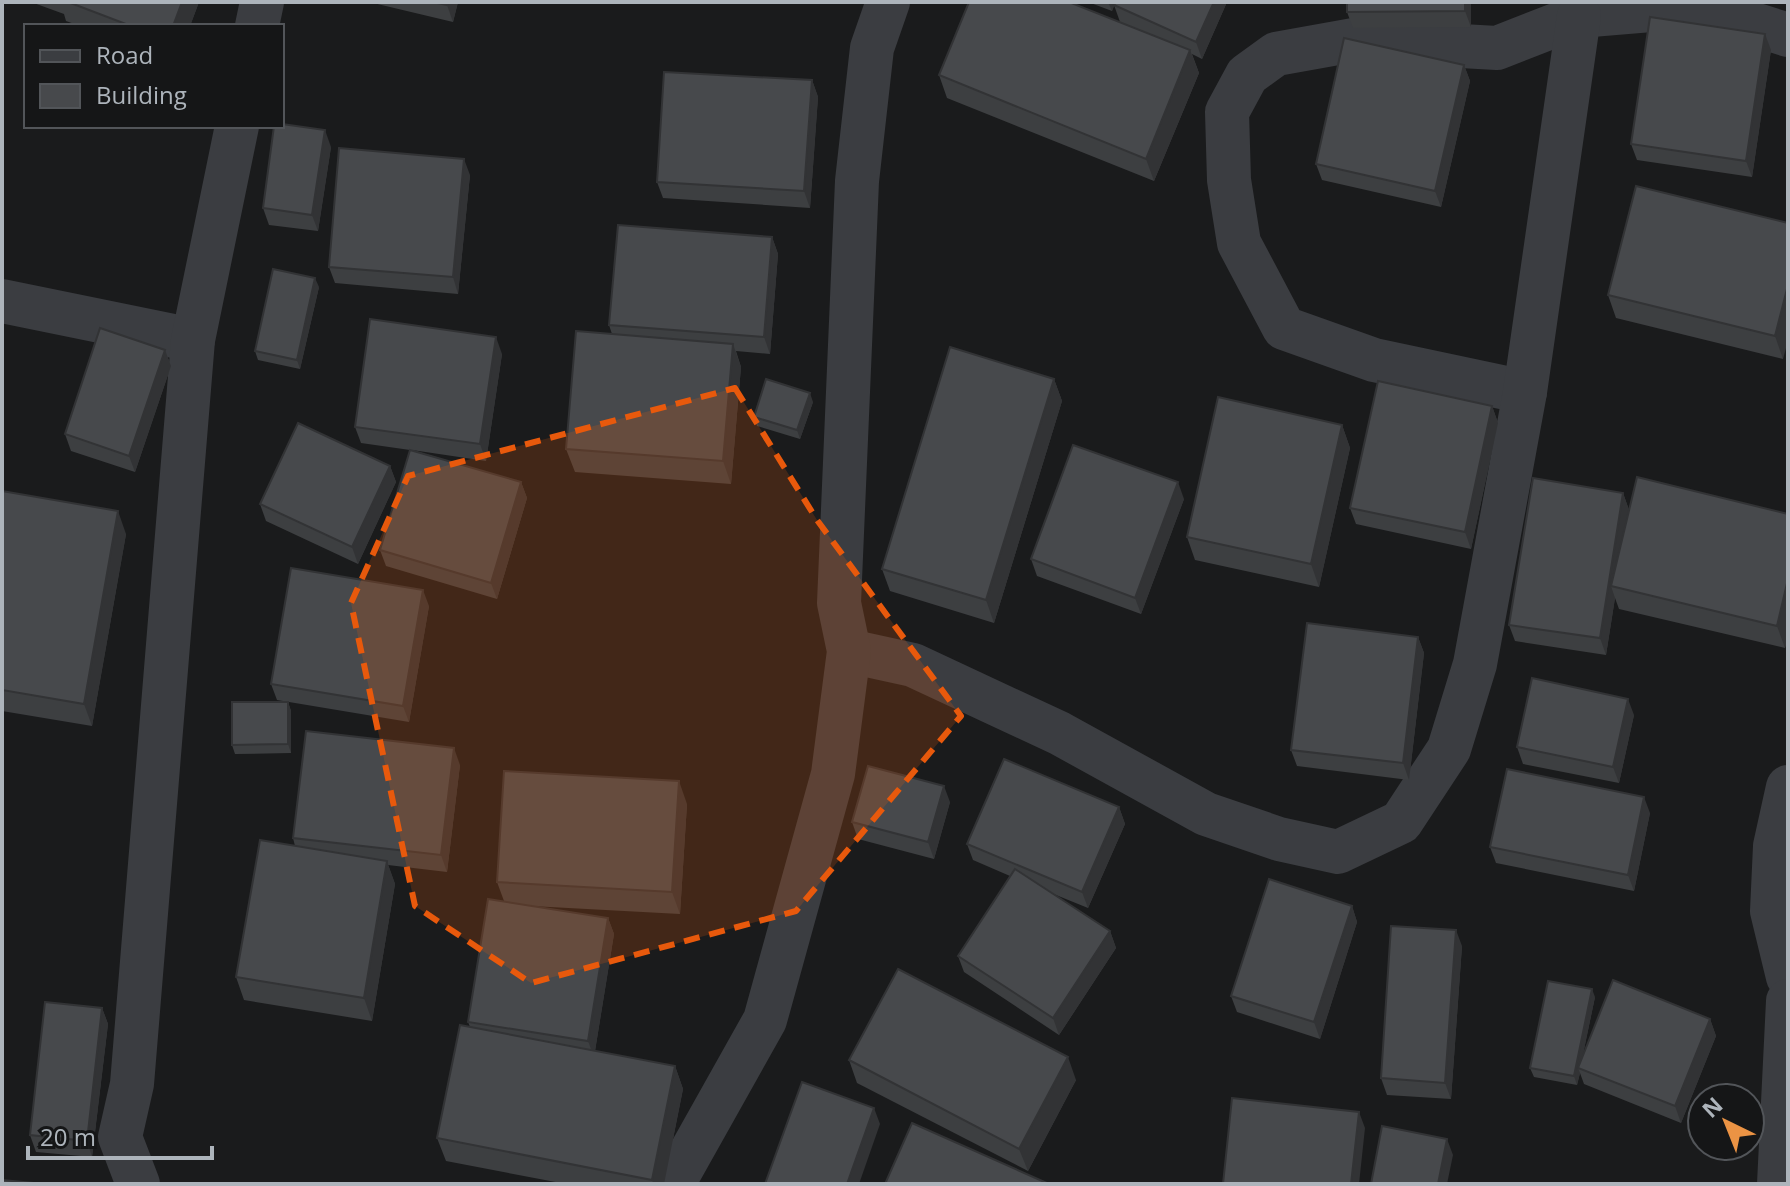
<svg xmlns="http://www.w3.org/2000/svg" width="1790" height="1186" font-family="'Open Sans',sans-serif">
<rect width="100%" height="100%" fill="#1a1b1c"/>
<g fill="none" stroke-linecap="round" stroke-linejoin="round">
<g stroke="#3b3d41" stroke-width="44">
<polyline points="257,26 262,2"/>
<polyline points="2,301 193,340"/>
<polyline points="1525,392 1374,360 1284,328 1239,243 1229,180 1227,112 1247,75 1276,54 1354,40 1497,48 1579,16 1651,10 1741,20 1788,35"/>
<polyline points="849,651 913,665 1059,733 1206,814 1279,839 1338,852 1401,822 1449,749 1475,664 1525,392 1579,16"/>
<polyline points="1788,787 1775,846 1772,911 1788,977"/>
<polyline points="138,1184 120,1137 132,1084 193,340 237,126"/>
<polyline points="673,1184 765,1020 833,774 849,651 839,603 857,181 872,48 888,2"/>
<polyline points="1779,1184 1788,1001"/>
</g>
</g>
<g fill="#3d3f41">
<polygon points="31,2 199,2 190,26 80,26 66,21 64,14"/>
<polygon points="369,2 458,2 453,22"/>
<polygon points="1088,2 1227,2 1202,59 1192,54 1199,73 1154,181 947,98 939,75 1120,22 1114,5 1112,11"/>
<polygon points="1347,2 1471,2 1471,27 1353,28 1347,12"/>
<polygon points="1771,50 1752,177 1637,160 1631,144"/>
<polygon points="1464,65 1470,81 1441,207 1322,180 1316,164"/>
<polygon points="812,80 818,97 810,208 663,198 657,182"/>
<polygon points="331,147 318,231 269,225 263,208"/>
<polygon points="470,175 458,294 335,283 329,267"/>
<polygon points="1788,223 1783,359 1616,318 1608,295"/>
<polygon points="772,237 778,254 770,354 736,351 741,367 731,484 575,472 566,449 612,334 609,325"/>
<polygon points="319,287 300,369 258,360 255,351"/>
<polygon points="165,350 171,366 135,472 71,451 65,434"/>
<polygon points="502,354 486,461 412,450 521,482 527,498 497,599 386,566 380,550 410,450 361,443 355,427"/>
<polygon points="1054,379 1062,401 994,623 890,591 882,569"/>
<polygon points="813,402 800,439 757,426 754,417"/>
<polygon points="1492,406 1498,423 1471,549 1356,524 1350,508"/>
<polygon points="1342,425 1350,448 1319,587 1195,560 1187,537"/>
<polygon points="390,466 396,482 358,564 266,521 260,504"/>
<polygon points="2,491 126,534 92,726 2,711"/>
<polygon points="1623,493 1629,510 1788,514 1788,636 1785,648 1619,609 1615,598 1606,655 1515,641 1509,625"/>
<polygon points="1184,499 1141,614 1037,576 1031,559"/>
<polygon points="429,606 409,722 277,700 271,684"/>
<polygon points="1418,637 1424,653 1409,780 1297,766 1291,750"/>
<polygon points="288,702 291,711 291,753 235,754 232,745"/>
<polygon points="1634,715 1619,783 1523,764 1517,747"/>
<polygon points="460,765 447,872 388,865 395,884 372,1021 244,1000 236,977 295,846 293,838"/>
<polygon points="950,802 934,859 858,839 852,822"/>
<polygon points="687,804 680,914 531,906 608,918 614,934 595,1051 675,1066 683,1089 664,1184 566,1184 446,1161 437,1138 470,1027 468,1022 504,901 497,882"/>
<polygon points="1119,807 1125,824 1088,908 1051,893 1110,931 1116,948 1059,1035 964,972 958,956 1010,876 973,860 967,844"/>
<polygon points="1650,813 1634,891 1496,863 1490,847"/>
<polygon points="1352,906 1357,922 1320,1039 1237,1012 1231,996"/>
<polygon points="1462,946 1451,1099 1387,1095 1381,1078"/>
<polygon points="1595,997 1583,1054 1710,1019 1716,1036 1681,1123 1584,1084 1580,1073 1577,1085 1534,1077 1530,1068"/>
<polygon points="102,1008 108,1024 92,1157 36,1152 30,1135"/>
<polygon points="849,1060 1076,1080 1028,1171 857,1083"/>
</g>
<g fill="#323335">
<polygon points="182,2 199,2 190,26 173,26"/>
<polygon points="448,2 458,2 453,22 447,5"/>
<polygon points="1108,2 1116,2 1112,11"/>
<polygon points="1214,2 1227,2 1202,59 1196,42"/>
<polygon points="1465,2 1471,2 1471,27 1465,11"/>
<polygon points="1765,34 1771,50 1752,177 1746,161"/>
<polygon points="1190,50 1199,73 1154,181 1146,159"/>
<polygon points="1464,65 1470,81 1441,207 1435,191"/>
<polygon points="812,80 818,97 810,208 804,191"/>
<polygon points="325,130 331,147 318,231 312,215"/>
<polygon points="464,159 470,175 458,294 453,277"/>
<polygon points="772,237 778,254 770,354 764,337"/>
<polygon points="315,278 319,287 300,369 297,360"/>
<polygon points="1788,285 1788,341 1783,359 1775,336"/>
<polygon points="496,337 502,354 486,461 480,444"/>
<polygon points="733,344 741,367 731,484 723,461"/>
<polygon points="165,350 171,366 135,472 129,456"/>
<polygon points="1054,379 1062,401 994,623 986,600"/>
<polygon points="810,393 813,402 800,439 797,430"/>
<polygon points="1492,406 1498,423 1471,549 1465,532"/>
<polygon points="1342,425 1350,448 1319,587 1311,564"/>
<polygon points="390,466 396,482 358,564 352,547"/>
<polygon points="521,482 527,498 497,599 491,583"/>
<polygon points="1178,482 1184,499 1141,614 1135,598"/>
<polygon points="1623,493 1629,510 1611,586 1615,598 1606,655 1600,638"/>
<polygon points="118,511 126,534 92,726 84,704"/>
<polygon points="1788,579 1788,636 1785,648 1777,626"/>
<polygon points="423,590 429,606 409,722 403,706"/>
<polygon points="1418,637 1424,653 1409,780 1403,763"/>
<polygon points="1628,699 1634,715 1619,783 1613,767"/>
<polygon points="288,702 291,711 291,753 288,744"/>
<polygon points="454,748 460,765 447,872 441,855"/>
<polygon points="679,781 687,804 680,914 672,892"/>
<polygon points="944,786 950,802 934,859 928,842"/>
<polygon points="1644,797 1650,813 1634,891 1628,875"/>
<polygon points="1119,807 1125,824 1088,908 1082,892"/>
<polygon points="387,861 395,884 372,1021 364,998"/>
<polygon points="1352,906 1357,922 1320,1039 1314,1022"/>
<polygon points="608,918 614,934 594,1057 588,1041"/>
<polygon points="1456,930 1462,946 1451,1099 1445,1083"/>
<polygon points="1110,931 1116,948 1059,1035 1053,1018"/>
<polygon points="1592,989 1595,997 1580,1069 1578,1068 1580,1073 1577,1085 1574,1076"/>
<polygon points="102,1008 108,1024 92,1157 87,1141"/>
<polygon points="1710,1019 1716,1036 1681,1123 1675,1106"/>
<polygon points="1068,1057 1076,1080 1028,1171 1019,1149"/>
<polygon points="675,1066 683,1089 664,1184 654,1184 652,1180"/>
<polygon points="874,1108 880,1124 859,1184 847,1184"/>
<polygon points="1359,1112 1365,1128 1359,1184 1351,1184"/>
<polygon points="1447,1139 1453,1155 1447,1184 1438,1184"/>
</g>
<g fill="#47494c" stroke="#323335" stroke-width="2">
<polygon points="68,2 182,2 173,26 131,26"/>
<polygon points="433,2 448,2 447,5"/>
<polygon points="969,2 1069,2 1190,50 1146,159 939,75"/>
<polygon points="1116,2 1214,2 1196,42 1114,5"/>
<polygon points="1347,2 1465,2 1465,11 1347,12"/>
<polygon points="1650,17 1765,34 1746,161 1631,144"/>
<polygon points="1344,38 1464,65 1435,191 1316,164"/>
<polygon points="664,72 812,80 804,191 657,182"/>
<polygon points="282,124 325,130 312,215 263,208 274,126 282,126"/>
<polygon points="339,148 464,159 453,277 329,267"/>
<polygon points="1636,186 1788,223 1788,285 1775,336 1608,295"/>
<polygon points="618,225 772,237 764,337 609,325"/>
<polygon points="273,269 315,278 297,360 255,351"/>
<polygon points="370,319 496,337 480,444 355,427"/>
<polygon points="100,328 165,350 129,456 65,434"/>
<polygon points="576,331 733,344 723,461 566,449"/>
<polygon points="950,347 1054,379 986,600 882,569"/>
<polygon points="766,379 810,393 797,430 754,417"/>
<polygon points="1378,381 1492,406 1465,532 1350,508"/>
<polygon points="1218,397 1342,425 1311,564 1187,537"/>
<polygon points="298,423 390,466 352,547 260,504"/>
<polygon points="1073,445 1178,482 1135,598 1031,559"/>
<polygon points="410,450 521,482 491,583 380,550"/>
<polygon points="1637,477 1788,514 1788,579 1777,626 1611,586"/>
<polygon points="1533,478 1623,493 1600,638 1509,625"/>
<polygon points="2,491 118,511 84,704 2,690"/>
<polygon points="291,568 423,590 403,706 271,684"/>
<polygon points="1307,623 1418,637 1403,763 1291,750"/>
<polygon points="1532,678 1628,699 1613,767 1517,747"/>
<polygon points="232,702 288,702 288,744 232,745"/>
<polygon points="306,731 454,748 441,855 293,838"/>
<polygon points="1004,759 1119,807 1082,892 967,844"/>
<polygon points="868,766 944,786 928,842 852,822"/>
<polygon points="1507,769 1644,797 1628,875 1490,847"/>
<polygon points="504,771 679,781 672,892 497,882"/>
<polygon points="260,840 387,861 364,998 236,977"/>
<polygon points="1015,869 1110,931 1053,1018 958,956"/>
<polygon points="1269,879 1352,906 1314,1022 1231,996"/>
<polygon points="488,899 608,918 588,1041 468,1022"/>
<polygon points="1391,926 1456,930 1445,1083 1381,1078"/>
<polygon points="898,969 1068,1057 1019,1149 849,1060"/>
<polygon points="1613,980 1710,1019 1675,1106 1578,1068"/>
<polygon points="1548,981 1592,989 1574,1076 1530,1068"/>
<polygon points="45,1002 102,1008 87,1141 30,1135"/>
<polygon points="460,1025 675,1066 652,1180 437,1138"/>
<polygon points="802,1082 874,1108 847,1184 765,1184"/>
<polygon points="1232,1098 1359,1112 1351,1184 1223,1184"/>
<polygon points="912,1123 1049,1184 885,1184"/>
<polygon points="1382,1126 1447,1139 1438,1184 1371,1184"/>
<polygon points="2,1180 33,1183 33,1184 2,1184"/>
</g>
<path fill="#e8590c" fill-opacity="0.2" stroke="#e8590c" stroke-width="6" stroke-dasharray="16 10" stroke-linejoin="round" d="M735,388L817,520L961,716L796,911L531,983L415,906L351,603L408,476Z"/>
<rect width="1790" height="1186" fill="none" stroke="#adb4bb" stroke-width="8"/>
<rect x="24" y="24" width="260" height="104" fill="#151617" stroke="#525559" stroke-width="2"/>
<rect x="40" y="50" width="40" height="12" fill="#3b3d41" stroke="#525559" stroke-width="2"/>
<text x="96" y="64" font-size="24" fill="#adb4bb">Road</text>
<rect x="40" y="84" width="40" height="24" fill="#47494c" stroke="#525559" stroke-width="2"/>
<text x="96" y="104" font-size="24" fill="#adb4bb">Building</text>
<g transform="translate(1726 1122) rotate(317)"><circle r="38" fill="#151617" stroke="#525559" stroke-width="2"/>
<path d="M0-6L14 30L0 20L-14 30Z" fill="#eb9344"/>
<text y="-12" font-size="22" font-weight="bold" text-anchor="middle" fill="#adb4bb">N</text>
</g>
<path d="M28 1146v12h184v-12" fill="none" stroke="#adb4bb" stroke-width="4"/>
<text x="40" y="1146" font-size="24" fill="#adb4bb" stroke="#151617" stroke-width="6" paint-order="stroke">20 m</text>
</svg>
